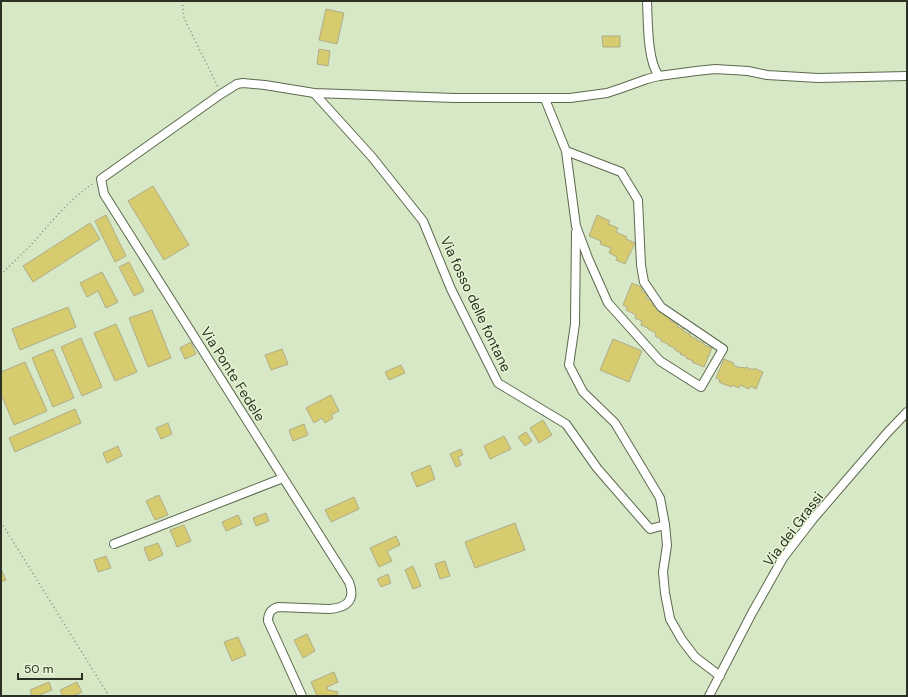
<svg xmlns="http://www.w3.org/2000/svg" width="908" height="697" font-family="'DM Sans',sans-serif">
<rect width="100%" height="100%" fill="#d7e8c7"/>
<g fill="#d6cc6f" stroke="#afac8a">
<polygon points="326,9 344,13 337,44 319,40"/>
<polygon points="602,36 620,36 620,47 603,47"/>
<polygon points="319,49 330,51 328,66 317,64"/>
<polygon points="153,186 189,245 164,260 128,201"/>
<polygon points="106,215 126,256 115,262 95,221"/>
<polygon points="597,215 610,221 608,224 618,228 616,232 627,237 626,239 635,243 625,264 616,260 617,257 609,253 611,248 600,244 601,241 589,236"/>
<polygon points="90,223 100,239 33,282 23,266"/>
<polygon points="129,262 144,291 134,296 119,267"/>
<polygon points="102,272 118,302 106,308 98,291 87,297 80,283"/>
<polygon points="632,283 643,288 641,291 648,294 646,298 653,302 652,305 661,308 660,311 666,314 665,316 671,319 670,321 678,324 677,327 684,329 683,331 690,334 690,336 697,339 696,340 704,343 704,345 712,348 704,367 692,362 693,361 686,358 687,357 680,354 681,353 675,350 676,349 668,345 668,344 661,341 661,339 655,336 656,333 648,329 648,328 641,325 642,321 635,318 636,315 626,310 627,307 623,305"/>
<polygon points="68,307 76,327 20,350 12,329"/>
<polygon points="152,310 171,358 148,367 129,318"/>
<polygon points="116,324 137,372 115,381 94,333"/>
<polygon points="81,338 102,387 82,396 61,347"/>
<polygon points="613,339 642,351 629,382 600,370"/>
<polygon points="191,342 196,354 185,359 180,348"/>
<polygon points="53,349 74,398 53,407 32,358"/>
<polygon points="282,349 288,364 271,370 265,355"/>
<polygon points="724,359 734,363 733,365 740,368 741,367 745,368 746,367 753,370 754,368 763,372 756,389 751,386 749,389 740,385 739,388 732,385 731,387 719,382 720,380 716,378"/>
<polygon points="25,362 47,411 14,425 1,394 1,372"/>
<polygon points="401,365 405,373 389,380 385,372"/>
<polygon points="331,395 339,411 331,415 333,418 325,423 322,418 314,423 306,408"/>
<polygon points="75,409 81,423 15,452 9,438"/>
<polygon points="543,420 552,435 539,443 530,428"/>
<polygon points="168,423 172,434 161,439 156,428"/>
<polygon points="304,424 308,435 293,441 289,430"/>
<polygon points="526,432 532,441 525,446 518,437"/>
<polygon points="504,436 511,449 490,459 484,446"/>
<polygon points="118,446 122,456 107,463 103,453"/>
<polygon points="461,449 463,455 458,457 461,465 456,467 450,454"/>
<polygon points="430,465 435,479 417,487 411,473"/>
<polygon points="159,495 168,515 155,520 146,501"/>
<polygon points="354,497 359,509 331,522 325,510"/>
<polygon points="266,513 269,521 256,526 253,518"/>
<polygon points="238,515 242,524 226,531 222,522"/>
<polygon points="515,523 525,550 475,568 465,542"/>
<polygon points="184,525 191,541 177,547 170,530"/>
<polygon points="396,536 400,545 387,551 392,561 379,567 370,548"/>
<polygon points="158,543 163,555 149,561 144,548"/>
<polygon points="106,556 111,568 98,572 94,560"/>
<polygon points="445,561 450,576 440,579 435,564"/>
<polygon points="413,566 421,586 413,589 405,570"/>
<polygon points="1,569 6,580 1,582"/>
<polygon points="388,574 391,583 381,587 377,579"/>
<polygon points="307,634 315,651 303,658 294,640"/>
<polygon points="238,637 246,655 232,661 224,642"/>
<polygon points="334,672 338,682 327,687 328,690 338,692 337,696 317,696 311,682"/>
<polygon points="49,682 52,690 37,696 32,696 30,690"/>
<polygon points="77,682 82,692 73,696 63,696 60,690"/>
</g>
<g fill="none" stroke-linecap="round" stroke-linejoin="round">
<defs>
<g id="minor">
<path d="M647,1C648,20 647,61 659,76"/>
<polyline points="314,93 372,157 423,221 451,289 498,383 566,424 597,468 650,529 665,525 667,545 663,572 665,593 670,619 682,640 695,657 720,676"/>
<polyline points="545,99 566,151 576,226 588,258 608,303 660,361 701,387 723,349 661,307 644,282 641,265 638,200 621,172 566,151"/>
<polyline points="576,232 575,324 569,365 583,392 615,423 660,498 665,525"/>
<polyline points="114,544 283,478"/>
<path d="M302,696L268,621C268,613 271,609 278,607L329,609C347,608 356,600 349,582L104,194L101,179L221,94L237,84L243,83L265,85L314,93L455,98H570L607,93L622,88L647,79L659,76L696,71L715,69L748,71L767,75L818,78L907,76"/>
<polyline points="709,696 752,613 783,558 813,519 887,433 907,412"/>
</g>
</defs>
<use href="#minor" stroke="#5c6a4d" stroke-width="10"/>
<g stroke="#808c75" stroke-width="1.5" stroke-dasharray="1 3" stroke-linecap="butt">
<polyline points="182,1 184,18 218,87"/>
<path d="M1,275C10,265 20,256 30,246C50,224 69,199 94,183"/>
<polyline points="1,522 109,696"/>
</g>
<use href="#minor" stroke="#fff" stroke-width="8"/>
</g>
<g text-anchor="middle" stroke-width="3" stroke-linejoin="round" paint-order="stroke">
<g font-size="14" fill="#2b3125" stroke="#e5f5d4">
<text transform="translate(476 304) rotate(65)" y="5">Via fosso delle fontane</text>
<text transform="translate(233 374) rotate(58)" y="5">Via Ponte Fedele</text>
<text transform="translate(793 529) rotate(-53)" y="5">Via dei Grassi</text>
</g>
</g>
<rect width="908" height="697" fill="none" stroke="#2b3125" stroke-width="4"/>
<path d="M18 673v6h64v-6" fill="none" stroke="#2b3125" stroke-width="2"/>
<text x="24" y="673" font-size="12" fill="#2b3125" stroke="#e5f5d4" stroke-width="3" paint-order="stroke">50 m</text>
</svg>
